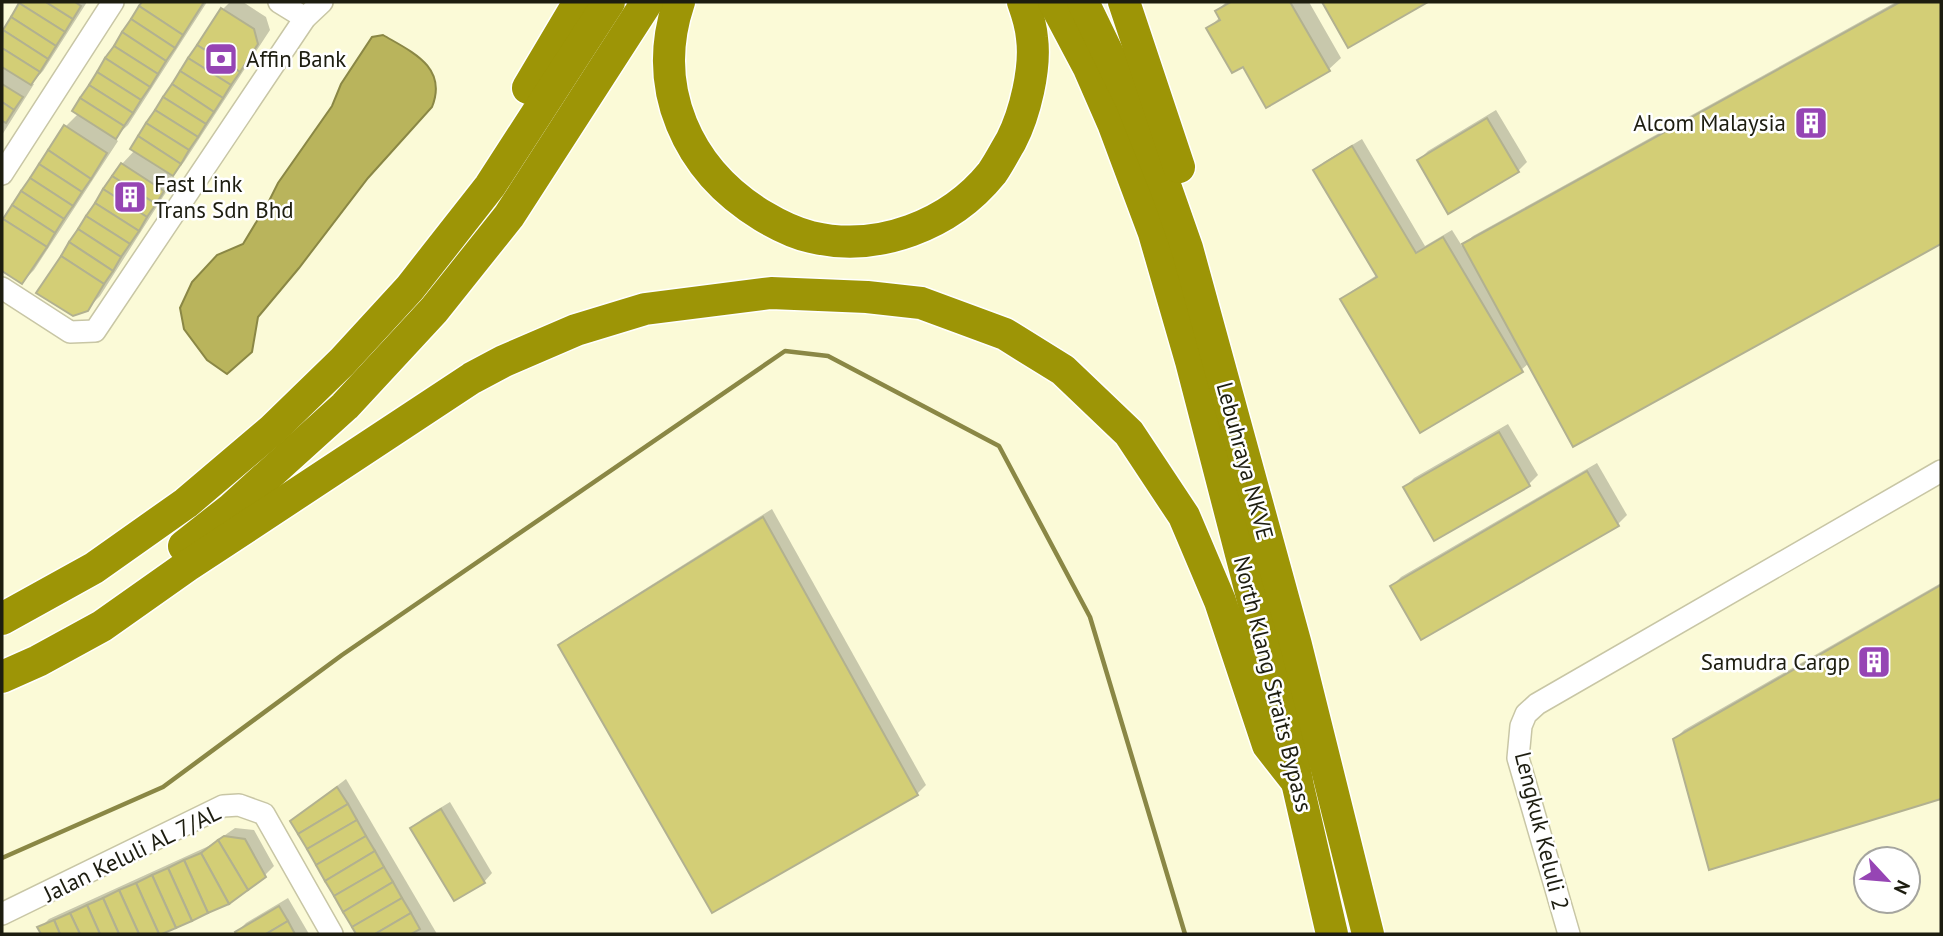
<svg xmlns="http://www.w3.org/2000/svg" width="1943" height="936" font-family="'PT Sans',sans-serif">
<rect width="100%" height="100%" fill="#fbfad7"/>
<path fill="#b9b45c" stroke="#8a8745" stroke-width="2" d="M383,35C412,52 448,67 432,107L368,178L299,268L258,317L252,352L227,374L207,360L184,329L180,308L192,282L217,255L243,244L269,201L278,183L332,106L341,84L372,37Z"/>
<g fill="#0003">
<polygon points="23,2 87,2 43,71 31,83 34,84 2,135 2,35"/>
<polygon points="144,2 207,2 128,125 114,138 118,141 34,270 22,282 2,269 2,224 66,126 79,113 74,110"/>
<polygon points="230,2 243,2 266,17 270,30 184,162 171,176 175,178 100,296 87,309 122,164 135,150 132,148 223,9"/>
<polygon points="1226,2 1309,2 1341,58 1328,70 1244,64 1209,28 1220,17 1217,11"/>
<polygon points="1324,2 1425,2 1348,46"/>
<polygon points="1896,2 1941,2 1941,242 1573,445 1529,363 1521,370 1343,300 1352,291 1377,275 1315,171 1324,162 1362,139 1425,246 1452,230 1462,246 1473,236"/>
<polygon points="1496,110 1527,162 1518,171 1419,160 1428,151"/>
<polygon points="1508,424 1538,475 1529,484 1405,487 1414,478"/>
<polygon points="1597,463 1627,515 1618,524 1392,586 1401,577"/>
<polygon points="772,509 926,785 917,794 560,646 569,637"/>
<polygon points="1941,583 1941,798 1711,867 1675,739 1684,730"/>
<polygon points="346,779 437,934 358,934 293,822 302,813"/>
<polygon points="450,802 492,873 484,882 413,828 422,819"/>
<polygon points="235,828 254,830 274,866 265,875 229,902 158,934 42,934 40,928 49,919 211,845"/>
<polygon points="288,898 309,934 238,934 237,932 246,923"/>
</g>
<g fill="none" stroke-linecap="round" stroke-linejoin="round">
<polyline stroke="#8a8745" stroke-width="4.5" points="2,858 163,787 342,655 785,351 828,356 999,446 1090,617 1185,934"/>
</g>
<g fill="#d3ce76" stroke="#b2b190" stroke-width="2">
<polygon points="21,2 46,2 73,19 65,32 19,3"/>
<polygon points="46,2 75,2 81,6 73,19"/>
<polygon points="142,2 204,2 183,35 139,6"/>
<polygon points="1231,2 1290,2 1330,71 1266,108 1243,67 1232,73 1206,28 1220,20 1215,11"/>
<polygon points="1322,2 1428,2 1348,48"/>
<polygon points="1900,2 1941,2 1941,244 1573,447 1462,244"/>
<polygon points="19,3 65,32 56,46 11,17"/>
<polygon points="139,6 183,35 175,48 131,19"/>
<polygon points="221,8 254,29 258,44 240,72 197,45"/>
<polygon points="11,17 56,46 48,59 3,30"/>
<polygon points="131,19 175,48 166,61 122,32"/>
<polygon points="3,30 48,59 40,72 2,48"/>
<polygon points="122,32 166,61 158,74 114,46"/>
<polygon points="197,45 240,72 231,85 188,58"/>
<polygon points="114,46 158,74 150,87 105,58"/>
<polygon points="2,48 40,72 31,85 2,67"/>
<polygon points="105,58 150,87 141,100 97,72"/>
<polygon points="188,58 231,85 223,98 180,71"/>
<polygon points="180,71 223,98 214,112 172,84"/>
<polygon points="97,72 141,100 133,113 89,85"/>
<polygon points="2,84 23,97 14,110 2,102"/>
<polygon points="172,84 214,112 206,124 163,97"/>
<polygon points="89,85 133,113 124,126 80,98"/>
<polygon points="163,97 206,124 198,137 155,110"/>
<polygon points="80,98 124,126 116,139 72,111"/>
<polygon points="2,102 14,110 6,123 2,121"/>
<polygon points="155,110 198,137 189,150 146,123"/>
<polygon points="1487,118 1519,172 1448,214 1417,160"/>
<polygon points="146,123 189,150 181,164 138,136"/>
<polygon points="64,125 107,153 91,179 48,150"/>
<polygon points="138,136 181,164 173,176 130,149"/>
<polygon points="1352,146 1416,253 1443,237 1523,372 1420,433 1340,299 1377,277 1313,170"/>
<polygon points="48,150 91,179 82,192 39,164"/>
<polygon points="121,163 164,191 156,204 112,176"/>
<polygon points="39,164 82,192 73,206 30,178"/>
<polygon points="112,176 156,204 147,217 103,189"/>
<polygon points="30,178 73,206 64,219 21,191"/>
<polygon points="103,189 147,217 139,231 95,203"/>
<polygon points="21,191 64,219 55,233 12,205"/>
<polygon points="95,203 139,231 130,244 86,216"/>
<polygon points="12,205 55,233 47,247 3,219"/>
<polygon points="86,216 130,244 121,257 78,229"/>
<polygon points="3,219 47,247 22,284 2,271 2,221"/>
<polygon points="78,229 121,257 113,271 69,242"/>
<polygon points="69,242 113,271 104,284 61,256"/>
<polygon points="61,256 104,284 88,311 73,316 36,293"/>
<polygon points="1499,432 1530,486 1434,541 1403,487"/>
<polygon points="1587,471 1619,526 1421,640 1390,586"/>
<polygon points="763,517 918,795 712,913 558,645"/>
<polygon points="1941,585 1941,799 1709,870 1673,739"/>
<polygon points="337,787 348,804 298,834 290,821"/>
<polygon points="348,804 357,820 307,849 298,834"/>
<polygon points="441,809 485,883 454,901 410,828"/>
<polygon points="357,820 366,836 316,865 307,849"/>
<polygon points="224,836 245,839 266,877 248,890 218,840"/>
<polygon points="366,836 375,851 325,881 316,865"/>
<polygon points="218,840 248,890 229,904 201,853"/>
<polygon points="375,851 384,867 334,896 325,881"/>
<polygon points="201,853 229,904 208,913 184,860"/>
<polygon points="184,860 208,913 192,921 168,868"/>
<polygon points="384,867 393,882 343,912 334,896"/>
<polygon points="168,868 192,921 176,928 152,875"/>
<polygon points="152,875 176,928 162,934 159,934 136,883"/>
<polygon points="393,882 402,898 352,927 343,912"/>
<polygon points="136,883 159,934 139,934 119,890"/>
<polygon points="119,890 139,934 119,934 103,898"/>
<polygon points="103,898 119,934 100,934 87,905"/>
<polygon points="402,898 411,913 375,934 356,934 352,927"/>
<polygon points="87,905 100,934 80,934 70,913"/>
<polygon points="279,906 288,921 266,934 236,934 235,932"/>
<polygon points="70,913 80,934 60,934 54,920"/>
<polygon points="411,913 420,929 411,934 375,934"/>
<polygon points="54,920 60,934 41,934 37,927"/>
<polygon points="288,921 295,934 266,934"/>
</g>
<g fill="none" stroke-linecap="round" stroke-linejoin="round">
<defs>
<g id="minor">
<polyline points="279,2 305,18"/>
<polyline points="2,174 113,2"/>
<polyline points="2,288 70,332 95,331 305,18 322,2"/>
<polyline points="2,914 223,806 239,805 264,814 332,934"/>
<polyline points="1569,934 1518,758 1521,726 1526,714 1537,704 1941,471"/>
</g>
<g id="highway">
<path d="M679,2C650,88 687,170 763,216C778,225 794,233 811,237C878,253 950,225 992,173C999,163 1005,151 1011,141C1025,114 1036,68 1032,38C1031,26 1027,13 1023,2"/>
<polyline points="1054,2 1089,68 1113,123 1154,233 1191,361 1291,747 1297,782 1332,934"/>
<polyline points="1083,2 1131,101 1167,191 1187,248 1296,645 1368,934"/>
<polyline points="1124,2 1179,167"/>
<polyline points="528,88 579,2"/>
<polyline points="184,546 231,509 345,406 434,310 509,216 647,2"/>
<polyline points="2,619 94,568 186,503 272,430 342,362 410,288 490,186 609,2"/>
<polyline points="2,677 38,661 102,626 187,566 472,378 504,361 576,330 645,309 771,293 867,297 921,303 1005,334 1063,370 1129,433 1184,516 1220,601 1268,745 1297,782"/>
</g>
</defs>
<use href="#minor" stroke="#c8c6a5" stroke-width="24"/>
<use href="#highway" stroke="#fff" stroke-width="35"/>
<use href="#minor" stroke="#fff" stroke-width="21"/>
<use href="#highway" stroke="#9d9506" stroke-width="32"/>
</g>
<defs>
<symbol id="bank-square" viewBox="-11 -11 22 22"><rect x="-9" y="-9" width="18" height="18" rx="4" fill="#9645b4" stroke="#fff"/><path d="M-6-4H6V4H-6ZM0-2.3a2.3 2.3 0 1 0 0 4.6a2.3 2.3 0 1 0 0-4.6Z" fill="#fff"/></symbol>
<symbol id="building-square" viewBox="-11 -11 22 22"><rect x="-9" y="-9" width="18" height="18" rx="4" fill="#9645b4" stroke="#fff"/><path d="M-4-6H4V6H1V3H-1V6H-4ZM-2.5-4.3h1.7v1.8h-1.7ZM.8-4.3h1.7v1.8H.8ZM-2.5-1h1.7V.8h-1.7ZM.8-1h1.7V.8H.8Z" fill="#fff"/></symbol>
</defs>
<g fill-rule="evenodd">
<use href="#bank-square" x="202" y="40" width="38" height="38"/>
<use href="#building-square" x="1792" y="104" width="38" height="38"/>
<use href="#building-square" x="111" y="178" width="38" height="38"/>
<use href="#building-square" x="1855" y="643" width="38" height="38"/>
</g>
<g text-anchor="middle" stroke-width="5" stroke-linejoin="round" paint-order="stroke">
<g font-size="23" fill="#1d1d10" stroke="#fff" text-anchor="start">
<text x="246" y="67">Affin Bank</text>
<text x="1786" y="131" text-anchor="end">Alcom Malaysia</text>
<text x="154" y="192">Fast Link<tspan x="154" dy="26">Trans Sdn Bhd</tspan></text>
<text x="1850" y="670" text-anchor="end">Samudra Cargp</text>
</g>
<g font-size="23" fill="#1d1d10" stroke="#fff">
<text transform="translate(1245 461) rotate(75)" y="8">Lebuhraya NKVE</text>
<text transform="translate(1273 684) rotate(76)" y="8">North Klang Straits Bypass</text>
<text transform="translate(1542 831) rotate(76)" y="8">Lengkuk Keluli 2</text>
<text transform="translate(132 853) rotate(-26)" y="8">Jalan Keluli AL 7/AL</text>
</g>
</g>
<rect width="1943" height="936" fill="none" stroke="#1d1d10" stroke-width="7"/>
<g transform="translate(1887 880) rotate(116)"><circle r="33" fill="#ffffff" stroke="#a5a59f" stroke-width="2"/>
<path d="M0-5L12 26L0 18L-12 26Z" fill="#9645b4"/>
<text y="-10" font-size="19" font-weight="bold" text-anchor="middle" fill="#1d1d10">N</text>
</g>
</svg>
